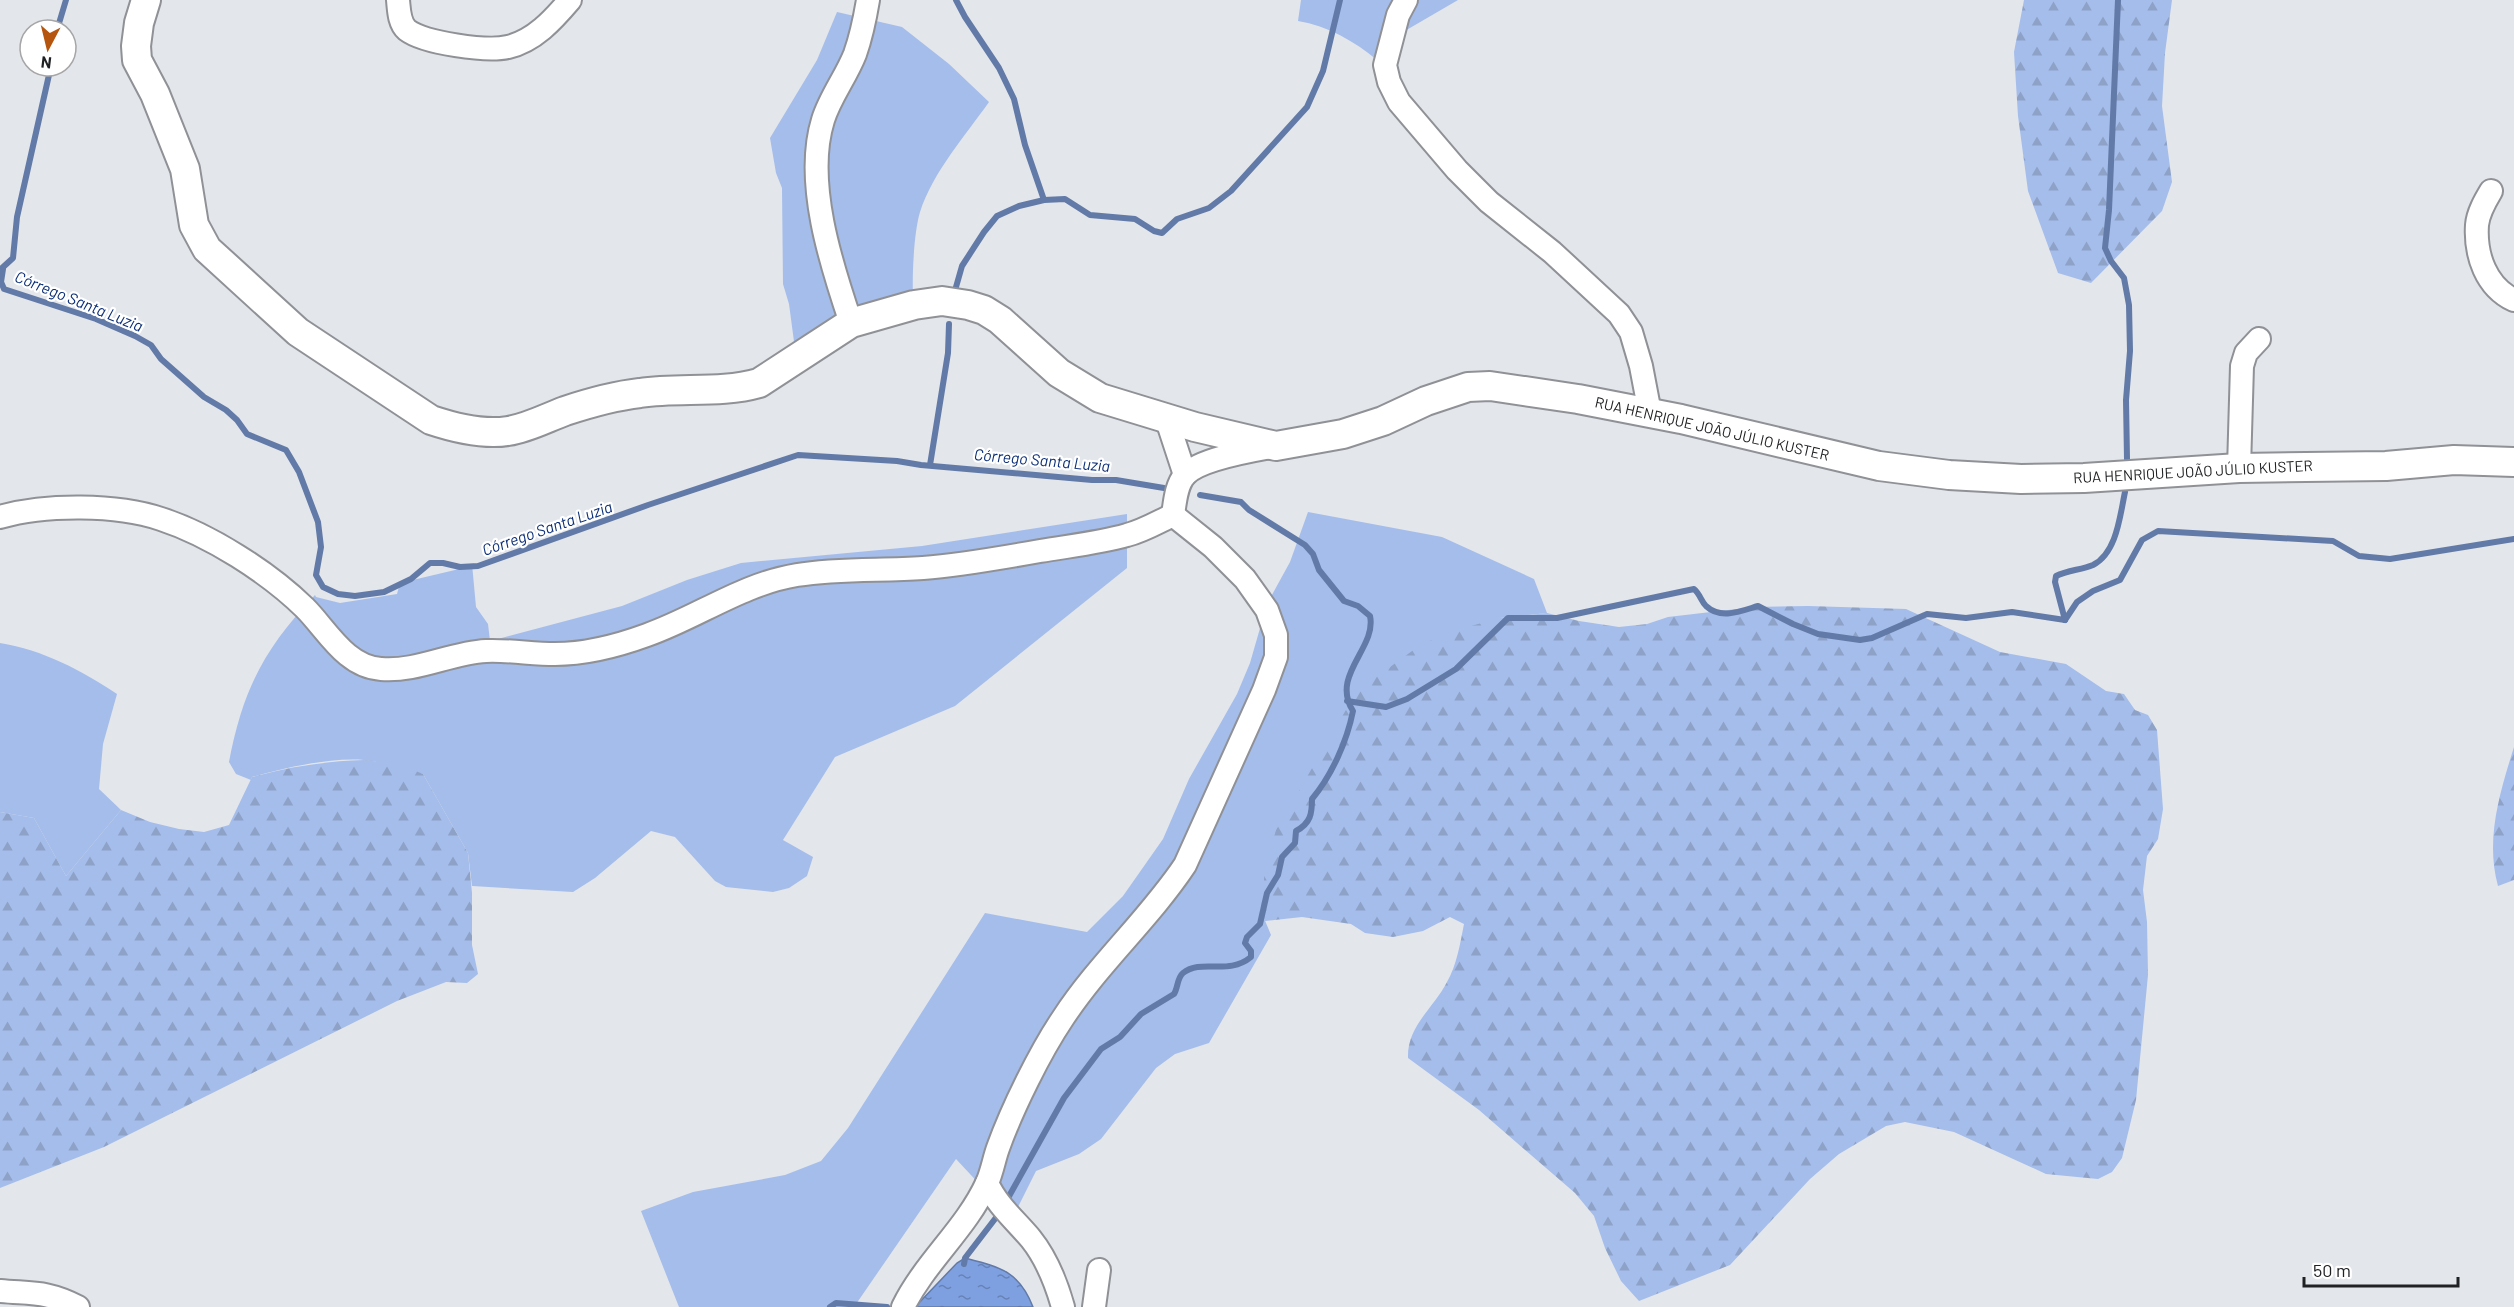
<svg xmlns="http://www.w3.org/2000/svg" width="2514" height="1307" font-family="Barlow,sans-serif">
<defs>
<pattern id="forest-firs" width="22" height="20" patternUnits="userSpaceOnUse" patternTransform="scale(1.5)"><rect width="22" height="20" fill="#a5bdea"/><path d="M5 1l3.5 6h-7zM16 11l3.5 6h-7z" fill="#8ea2c8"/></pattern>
<pattern id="water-ripples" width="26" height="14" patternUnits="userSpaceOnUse" patternTransform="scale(1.5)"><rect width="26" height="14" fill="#7ea0e0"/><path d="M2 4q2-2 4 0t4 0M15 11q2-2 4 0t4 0" fill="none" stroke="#6782b5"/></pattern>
</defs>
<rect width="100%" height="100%" fill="#e3e6eb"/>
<g fill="#a5bdea">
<path d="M1301,0H1458L1391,39L1377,60C1354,41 1328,26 1298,21Z"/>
<path d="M837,12L902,27L949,64L989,102C965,136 933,172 920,212C914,232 912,274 913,295L795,349L789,304L783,284L782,188L776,173L770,138L817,60Z"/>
<polygon points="1308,512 1442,537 1534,579 1547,613 1500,618 1261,911 1271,935 1209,1043 1175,1054 1156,1068 1101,1139 1079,1154 1036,1171 1012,1219 956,1159 854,1307 679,1307 641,1211 693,1192 785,1175 821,1161 848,1128 985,913 1087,932 1123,896 1163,839 1189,779 1237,694 1250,663 1267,604 1290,562"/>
<path d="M1127,514V568L955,706L835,757L783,840L813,857L807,876L789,888L773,892L726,887L715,881L675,837L651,831L595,878L573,892L472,886L468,853L423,774C404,769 383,762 364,760C332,757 283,768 252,777L251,780L236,774L229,762C243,689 264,649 315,595L316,597L340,603L397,594L400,583L455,570L472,564L476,607L488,624L490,641L622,606L687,580L741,563L922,546Z"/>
<path d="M0,643C43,650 81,670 117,694L103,744L99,789L121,810L66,876L34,818L0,812Z"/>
</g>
<g fill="url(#forest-firs)">
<polygon points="2024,0 2172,0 2165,53 2162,106 2172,182 2162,211 2091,283 2058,273 2028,191 2018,116 2014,52"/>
<path d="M1808,606L1906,609L2000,652L2066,664L2106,691L2124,694L2135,710L2148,715L2157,730L2163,809L2158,839L2147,856L2143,890L2147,922L2148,975L2136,1100L2122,1158L2112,1172L2098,1179L2046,1174L1954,1132L1905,1122L1886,1126L1839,1154L1810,1179L1730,1265L1639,1301L1621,1281L1605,1248L1594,1216L1575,1193L1479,1110L1408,1058C1407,1026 1433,1009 1447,982C1457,964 1460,944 1464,924L1450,917L1423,931L1393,937L1365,933L1351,924L1302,917L1265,921L1261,911L1265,868L1276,830L1357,691L1419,646L1449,632L1500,618L1547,613L1579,621L1619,627L1647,624L1668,617L1754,607Z"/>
<path d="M2514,747V880L2498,886C2485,839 2500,792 2514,747Z"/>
<path d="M364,760L399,764L423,774L468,853L472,893V945L478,974L467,983L446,982L397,1001L104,1147L0,1188V812L34,818L66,876L121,810L150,822L179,829L204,832L229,825L252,777C288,767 326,761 364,760Z"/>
</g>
<path fill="url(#water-ripples)" stroke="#627aa7" stroke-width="1.5" d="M965,1258C1000,1267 1019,1271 1033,1307H915L957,1263Z"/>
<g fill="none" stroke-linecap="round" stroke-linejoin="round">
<g stroke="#627aa7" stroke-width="6">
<polyline points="956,0 965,17 999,68 1014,99 1025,145 1044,200"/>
<polyline points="2118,0 2109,210 2105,248 2111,261 2124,278 2129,305 2130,351 2126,400 2127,459"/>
<polyline points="57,30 66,0"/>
<polyline points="1,269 13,258 17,217 51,66"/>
<polyline points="3,269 1,282 4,289 96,319 135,336 151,345 161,359 204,397 226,410 237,420 247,434 286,450 299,472 318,522 321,547 316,575 323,587 338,594 355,596 384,592 411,579 430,563 443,563 460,567 478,566 648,505 798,455 897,461 921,465 1092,480 1116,480 1164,488"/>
<polyline points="956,287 962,266 984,232 997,216 1019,206 1044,200 1065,199 1090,215 1135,219 1154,231 1162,233 1177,219 1209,208 1231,191 1307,107 1323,71 1340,0"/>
<polyline points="930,465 948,353 949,324"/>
<polyline points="2065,620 2077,602 2093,591 2120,580 2142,540 2158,531 2333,541 2359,556 2390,559 2514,539"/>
<path d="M2065,620L2055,582L2056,576C2068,570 2081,570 2093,565C2117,553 2120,515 2125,492"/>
<path d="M1347,701L1386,707L1407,699L1456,669L1508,618H1557L1694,589C1700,594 1701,601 1706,606C1721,620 1741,611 1758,606L1793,624L1818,634L1860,640L1872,638L1927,614L1966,618L2012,612L2065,620"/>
<path d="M1008,1198L1064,1098L1101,1049L1120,1037L1141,1014L1174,994C1178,988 1177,978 1183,973C1202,958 1228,976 1251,957V951L1245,943L1247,937L1260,924L1267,893L1278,875L1282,857L1295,843L1296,831C1311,823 1312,813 1312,799C1332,775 1347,741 1353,711C1330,675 1377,648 1370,616L1358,606L1344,601L1319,570L1313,554L1305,545L1249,510L1241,502L1200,495"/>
<polyline points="964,1264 965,1258 998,1215"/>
<polyline points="830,1307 836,1303 887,1307"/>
</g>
<defs>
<g id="minor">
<path d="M398,0C399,10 399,23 407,30C424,43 487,52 508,47C534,41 553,20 570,0"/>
<polyline points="1406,0 1398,15 1385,65 1389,82 1399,102 1457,170 1489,202 1552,252 1619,314 1631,332 1641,366 1650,413"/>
<path d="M2491,191C2485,201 2478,213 2477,225C2475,255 2486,287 2514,300"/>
<path d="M851,323C831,264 804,181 823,120C830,97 846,77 855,54C861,37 865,18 868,0"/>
<polyline points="1166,417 1185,475"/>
<polyline points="2239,468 2242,366 2246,353 2259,339"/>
<path d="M1173,515C1175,502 1176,485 1185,475C1200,459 1249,451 1271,447"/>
<path d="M0,517C45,504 117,504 161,519C210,535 268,572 305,608C327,630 346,667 381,669C417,672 450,653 486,651C509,650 532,654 555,654C586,654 617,646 647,635C698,617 742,584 797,575C839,568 881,571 923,568C962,565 1001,558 1040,551C1069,546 1099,543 1127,535C1143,531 1158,522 1173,515L1213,547L1245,579L1267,610L1276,635V657L1264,690L1185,865C1149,919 1099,963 1063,1018C1040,1052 1012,1109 998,1148C994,1159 992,1172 987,1183C966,1229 925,1262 903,1307"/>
<path d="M987,1183C997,1205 1015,1220 1031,1239C1047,1259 1056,1282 1063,1307"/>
<path d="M0,1291C33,1294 47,1291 78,1307"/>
<polyline points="1094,1307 1099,1270"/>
</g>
<path id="tertiary" d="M146,0L139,23L136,46L137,60L155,94L185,169L194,225L207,249L298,332L431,420C455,428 483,435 508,431C528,428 546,418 565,411C589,403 614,396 640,393C680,387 720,394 759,383L851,323L914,305L942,301L968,305L984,310L1000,320L1059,373L1100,398L1195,427L1276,446L1343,434L1383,421L1426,401L1468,387L1490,386L1578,399L1681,419L1879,466L1949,475L2021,479L2084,478L2239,468L2386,466L2454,460L2514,462"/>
</defs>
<use href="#minor" stroke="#8f9196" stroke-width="26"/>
<use href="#tertiary" stroke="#8f9196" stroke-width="32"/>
<use href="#minor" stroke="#fff" stroke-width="22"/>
<use href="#tertiary" stroke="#fff" stroke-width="28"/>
</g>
<g text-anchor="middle" stroke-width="4.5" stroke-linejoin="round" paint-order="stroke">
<g font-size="15" fill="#202123" stroke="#fff">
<text transform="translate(1712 429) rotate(13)" y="5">RUA HENRIQUE JOÃO JÚLIO KUSTER</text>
<text transform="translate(2193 472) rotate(-3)" y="5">RUA HENRIQUE JOÃO JÚLIO KUSTER</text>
</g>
<g font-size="16" font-style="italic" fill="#0b2e77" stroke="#fff">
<text transform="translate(79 301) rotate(22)" y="6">Córrego Santa Luzia</text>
<text transform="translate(1042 460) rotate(5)" y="6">Córrego Santa Luzia</text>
<text transform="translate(547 528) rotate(-19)" y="6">Córrego Santa Luzia</text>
</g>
</g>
<g transform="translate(48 48) rotate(187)"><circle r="28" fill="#ffffff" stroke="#a6a6a7" stroke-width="1.5"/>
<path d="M0-4.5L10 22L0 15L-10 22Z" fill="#b6560e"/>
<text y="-9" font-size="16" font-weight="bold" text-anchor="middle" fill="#202123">N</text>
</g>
<path d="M2304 1277v9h154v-9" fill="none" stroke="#202123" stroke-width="3"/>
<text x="2313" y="1277" font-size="18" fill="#202123" stroke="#ffffff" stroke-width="4.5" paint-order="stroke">50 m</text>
</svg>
